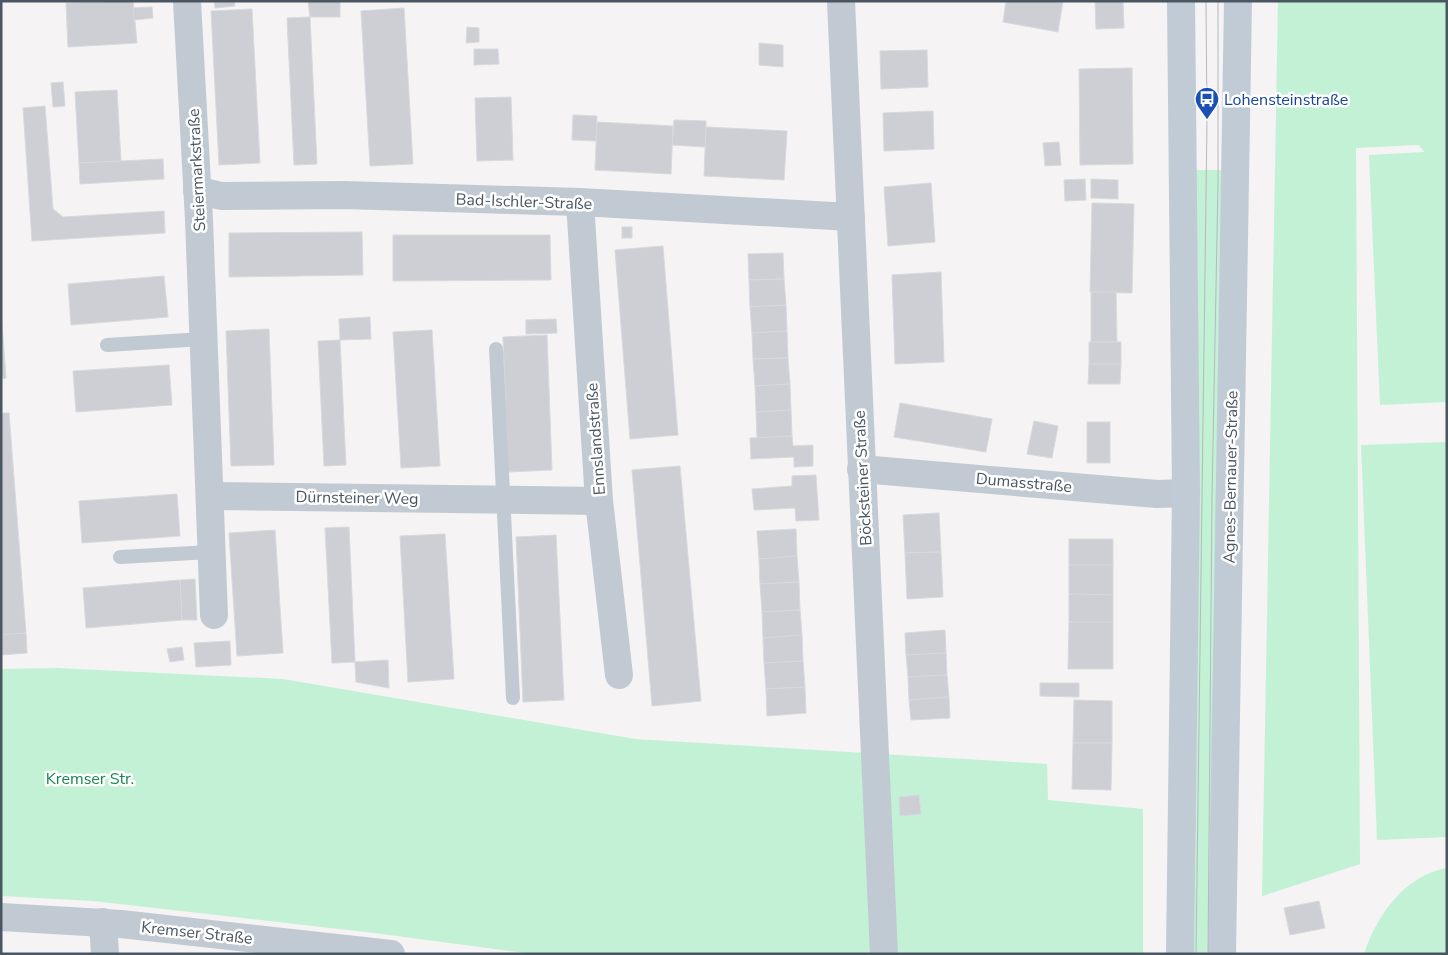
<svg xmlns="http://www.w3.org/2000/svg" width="1448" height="955" font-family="'Nunito Sans',sans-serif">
<rect width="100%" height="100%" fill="#f5f3f3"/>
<g fill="#c3f1d5">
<polygon points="1278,1 1447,1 1447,402 1380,405 1369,155 1424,152 1419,145 1356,148 1360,864 1262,896"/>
<polygon points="1191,170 1225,170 1213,954 1188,954"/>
<polygon points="1447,442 1447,837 1377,840 1361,445"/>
<polygon points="57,668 283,679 635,739 1047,764 1048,800 1143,809 1143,954 533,954 374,933 93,901 1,896 1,669"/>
<path d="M1447,868V954H1364C1376,916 1405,875 1447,868Z"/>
</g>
<g fill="#cdcfd5" stroke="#d7d9de">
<polygon points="133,1 137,43 68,47 66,3"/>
<polygon points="214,1 234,1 235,6 215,8"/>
<polygon points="308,1 340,1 340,17 310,17"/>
<polygon points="1006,1 1063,1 1058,32 1003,22"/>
<polygon points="1095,1 1123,1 1124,28 1096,29"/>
<polygon points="152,7 153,18 134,20 133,8"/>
<polygon points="404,8 413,164 370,166 361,11"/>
<polygon points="252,9 260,163 219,165 211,11"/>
<polygon points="310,17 317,164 294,165 287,18"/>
<polygon points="467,27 479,28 479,42 466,43"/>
<polygon points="759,43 783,45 783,67 759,65"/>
<polygon points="474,49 498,49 499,64 474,65"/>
<polygon points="927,50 928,87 881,89 880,51"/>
<polygon points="1132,68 1133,164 1080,165 1079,69"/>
<polygon points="63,82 65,106 53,107 51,83"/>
<polygon points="117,90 121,161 79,163 75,92"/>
<polygon points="511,97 513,160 477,161 475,98"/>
<polygon points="45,106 53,209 63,217 164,211 165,233 32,241 23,108"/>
<polygon points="933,111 934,149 884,151 883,113"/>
<polygon points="573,115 597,116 596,141 572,140"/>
<polygon points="674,120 706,121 705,147 672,145"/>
<polygon points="597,122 673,126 671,174 595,170"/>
<polygon points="706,127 787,131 784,180 704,176"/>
<polygon points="1059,142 1061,165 1045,166 1043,143"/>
<polygon points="163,159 164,179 80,184 79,163"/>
<polygon points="1085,179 1086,200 1065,201 1064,180"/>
<polygon points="1091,179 1118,180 1118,199 1091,198"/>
<polygon points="931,183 935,242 888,246 884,187"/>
<polygon points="1092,203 1134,204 1132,293 1090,292"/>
<rect x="622" y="227" width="10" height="11"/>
<polygon points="362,232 363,275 229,277 229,233"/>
<polygon points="393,235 550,235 551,280 393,281"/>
<polygon points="663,246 678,435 630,439 615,250"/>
<polygon points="783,253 784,279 749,280 748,254"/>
<polygon points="941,272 944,362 895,364 892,275"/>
<polygon points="164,276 168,317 71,325 68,284"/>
<polygon points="784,279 786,305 750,307 749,280"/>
<polygon points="1091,292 1116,292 1117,342 1091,342"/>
<polygon points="786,305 787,331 752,333 750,307"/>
<polygon points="1,311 6,378 1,379"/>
<polygon points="370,317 371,339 340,340 339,319"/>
<polygon points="556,319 557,333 526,334 526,320"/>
<polygon points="269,329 274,465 231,466 226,331"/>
<polygon points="432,330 440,466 401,468 393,332"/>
<polygon points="787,331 788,358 753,359 752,333"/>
<polygon points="547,335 552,470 508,472 503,337"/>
<polygon points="340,340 346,465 324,466 318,341"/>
<rect x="1089" y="342" width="32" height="22"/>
<polygon points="788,358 790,384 755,386 753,359"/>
<polygon points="1089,364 1121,364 1120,384 1088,384"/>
<polygon points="169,365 172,405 76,412 73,371"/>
<polygon points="790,384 791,410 756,412 755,386"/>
<polygon points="900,403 992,419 986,452 894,437"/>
<polygon points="791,410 792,436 757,438 756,412"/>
<polygon points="1,413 9,413 26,633 1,635"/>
<polygon points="1034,421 1058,426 1052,458 1027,454"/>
<rect x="1087" y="422" width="23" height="41"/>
<polygon points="792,436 793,446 813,445 813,466 794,467 794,457 751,459 750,438"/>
<polygon points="680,466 701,701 652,706 632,470"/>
<polygon points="816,475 819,520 796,521 795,508 754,510 752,489 792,486 792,476"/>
<polygon points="177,494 180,536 82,543 79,501"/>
<polygon points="939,513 941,552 905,553 903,515"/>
<polygon points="349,527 355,662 332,663 325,528"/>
<polygon points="796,529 797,556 759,559 757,531"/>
<polygon points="275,530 283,653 237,656 229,533"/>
<polygon points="445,534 454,679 408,682 400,536"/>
<polygon points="556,535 564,700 523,702 516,537"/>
<rect x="1069" y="539" width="44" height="26"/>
<polygon points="941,552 943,597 907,599 905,553"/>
<polygon points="797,556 799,582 760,584 759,559"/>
<polygon points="1069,565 1113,565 1113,595 1069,594"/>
<polygon points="195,579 197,620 182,620 180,580"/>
<polygon points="180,580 182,620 86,628 83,588"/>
<polygon points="799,582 800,610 762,612 760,584"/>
<polygon points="1069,594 1113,595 1113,622 1069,622"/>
<polygon points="800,610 802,635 763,638 762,612"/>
<polygon points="1069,622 1113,622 1113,669 1068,669"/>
<polygon points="945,630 946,653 906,655 905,633"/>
<polygon points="26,633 27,653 1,655 1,635"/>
<polygon points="802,635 803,661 764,663 763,638"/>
<polygon points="230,641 231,665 196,667 194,643"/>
<polygon points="182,647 184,660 170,662 167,649"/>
<polygon points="946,653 947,675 908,677 906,655"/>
<polygon points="388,660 389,688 356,682 355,662"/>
<polygon points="803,661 805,687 766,689 764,663"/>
<polygon points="947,675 949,697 909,700 908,677"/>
<polygon points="1040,683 1079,683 1079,697 1040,696"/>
<polygon points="805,687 806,713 767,716 766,689"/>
<polygon points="949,697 950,718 911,720 909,700"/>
<polygon points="1074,700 1112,701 1112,743 1073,743"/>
<polygon points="1073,743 1112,743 1111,790 1072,789"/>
<polygon points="919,795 921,814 900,816 899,797"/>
<polygon points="1319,901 1325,928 1290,935 1284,908"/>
</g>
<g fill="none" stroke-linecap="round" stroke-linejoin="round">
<g stroke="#c1cad2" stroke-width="14">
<polyline points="107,345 203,339"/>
<polyline points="496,349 513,698"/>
<polyline points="120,557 211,552"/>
</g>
<g stroke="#c1cad2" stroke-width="28">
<polyline points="187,1 199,220 214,615"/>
<polyline points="841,1 884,954"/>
<polyline points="197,190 221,196 343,195 580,202 851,217"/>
<polyline points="580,202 599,501 619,675"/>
<polyline points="861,469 1157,494 1186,493"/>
<polyline points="211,496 599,501"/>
<polyline points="1,917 121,924 391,954"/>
<polyline points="103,922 105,954"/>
</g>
<g stroke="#c1cbd6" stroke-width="28">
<polyline points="1180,954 1186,493 1181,1"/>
<polyline points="1222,954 1238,1"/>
</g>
<g stroke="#b5b8bd" stroke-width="1">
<polyline points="1196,954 1207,120 1206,1"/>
<polyline points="1208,954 1212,497 1218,183 1218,1"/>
</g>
</g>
<defs>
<symbol id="bus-pin" viewBox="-11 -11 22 30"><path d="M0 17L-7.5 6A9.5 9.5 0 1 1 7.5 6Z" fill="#1a4fb4" stroke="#fff"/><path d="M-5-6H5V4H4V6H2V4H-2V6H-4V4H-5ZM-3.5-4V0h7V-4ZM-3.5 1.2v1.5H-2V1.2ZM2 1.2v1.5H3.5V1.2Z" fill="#fff"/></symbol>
</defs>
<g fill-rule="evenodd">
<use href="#bus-pin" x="1193" y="85" width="28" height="38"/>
</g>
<g text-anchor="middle" stroke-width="5" stroke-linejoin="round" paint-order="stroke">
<g font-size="16" fill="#164399" stroke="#fff" text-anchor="start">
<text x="1224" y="105">Lohensteinstraße</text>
</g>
<g font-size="16" fill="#4a5661" stroke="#fff">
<text transform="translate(196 170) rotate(-93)" y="6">Steiermarkstraße</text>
<text transform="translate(524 201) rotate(2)" y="6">Bad-Ischler-Straße</text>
<text transform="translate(595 439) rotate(-94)" y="6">Ennslandstraße</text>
<text transform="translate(1230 477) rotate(-89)" y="6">Agnes-Bernauer-Straße</text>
<text transform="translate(862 478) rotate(-93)" y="6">Böcksteiner Straße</text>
<text transform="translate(1024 482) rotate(5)" y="6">Dumasstraße</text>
<text transform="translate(357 497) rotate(1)" y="6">Dürnsteiner Weg</text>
<text transform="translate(197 932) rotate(6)" y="6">Kremser Straße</text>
</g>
<g font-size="16" fill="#17864f" stroke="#fff">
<text x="90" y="784">Kremser Str.</text>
</g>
</g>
<rect width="1448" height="955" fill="none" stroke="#4a5661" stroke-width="5"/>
</svg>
